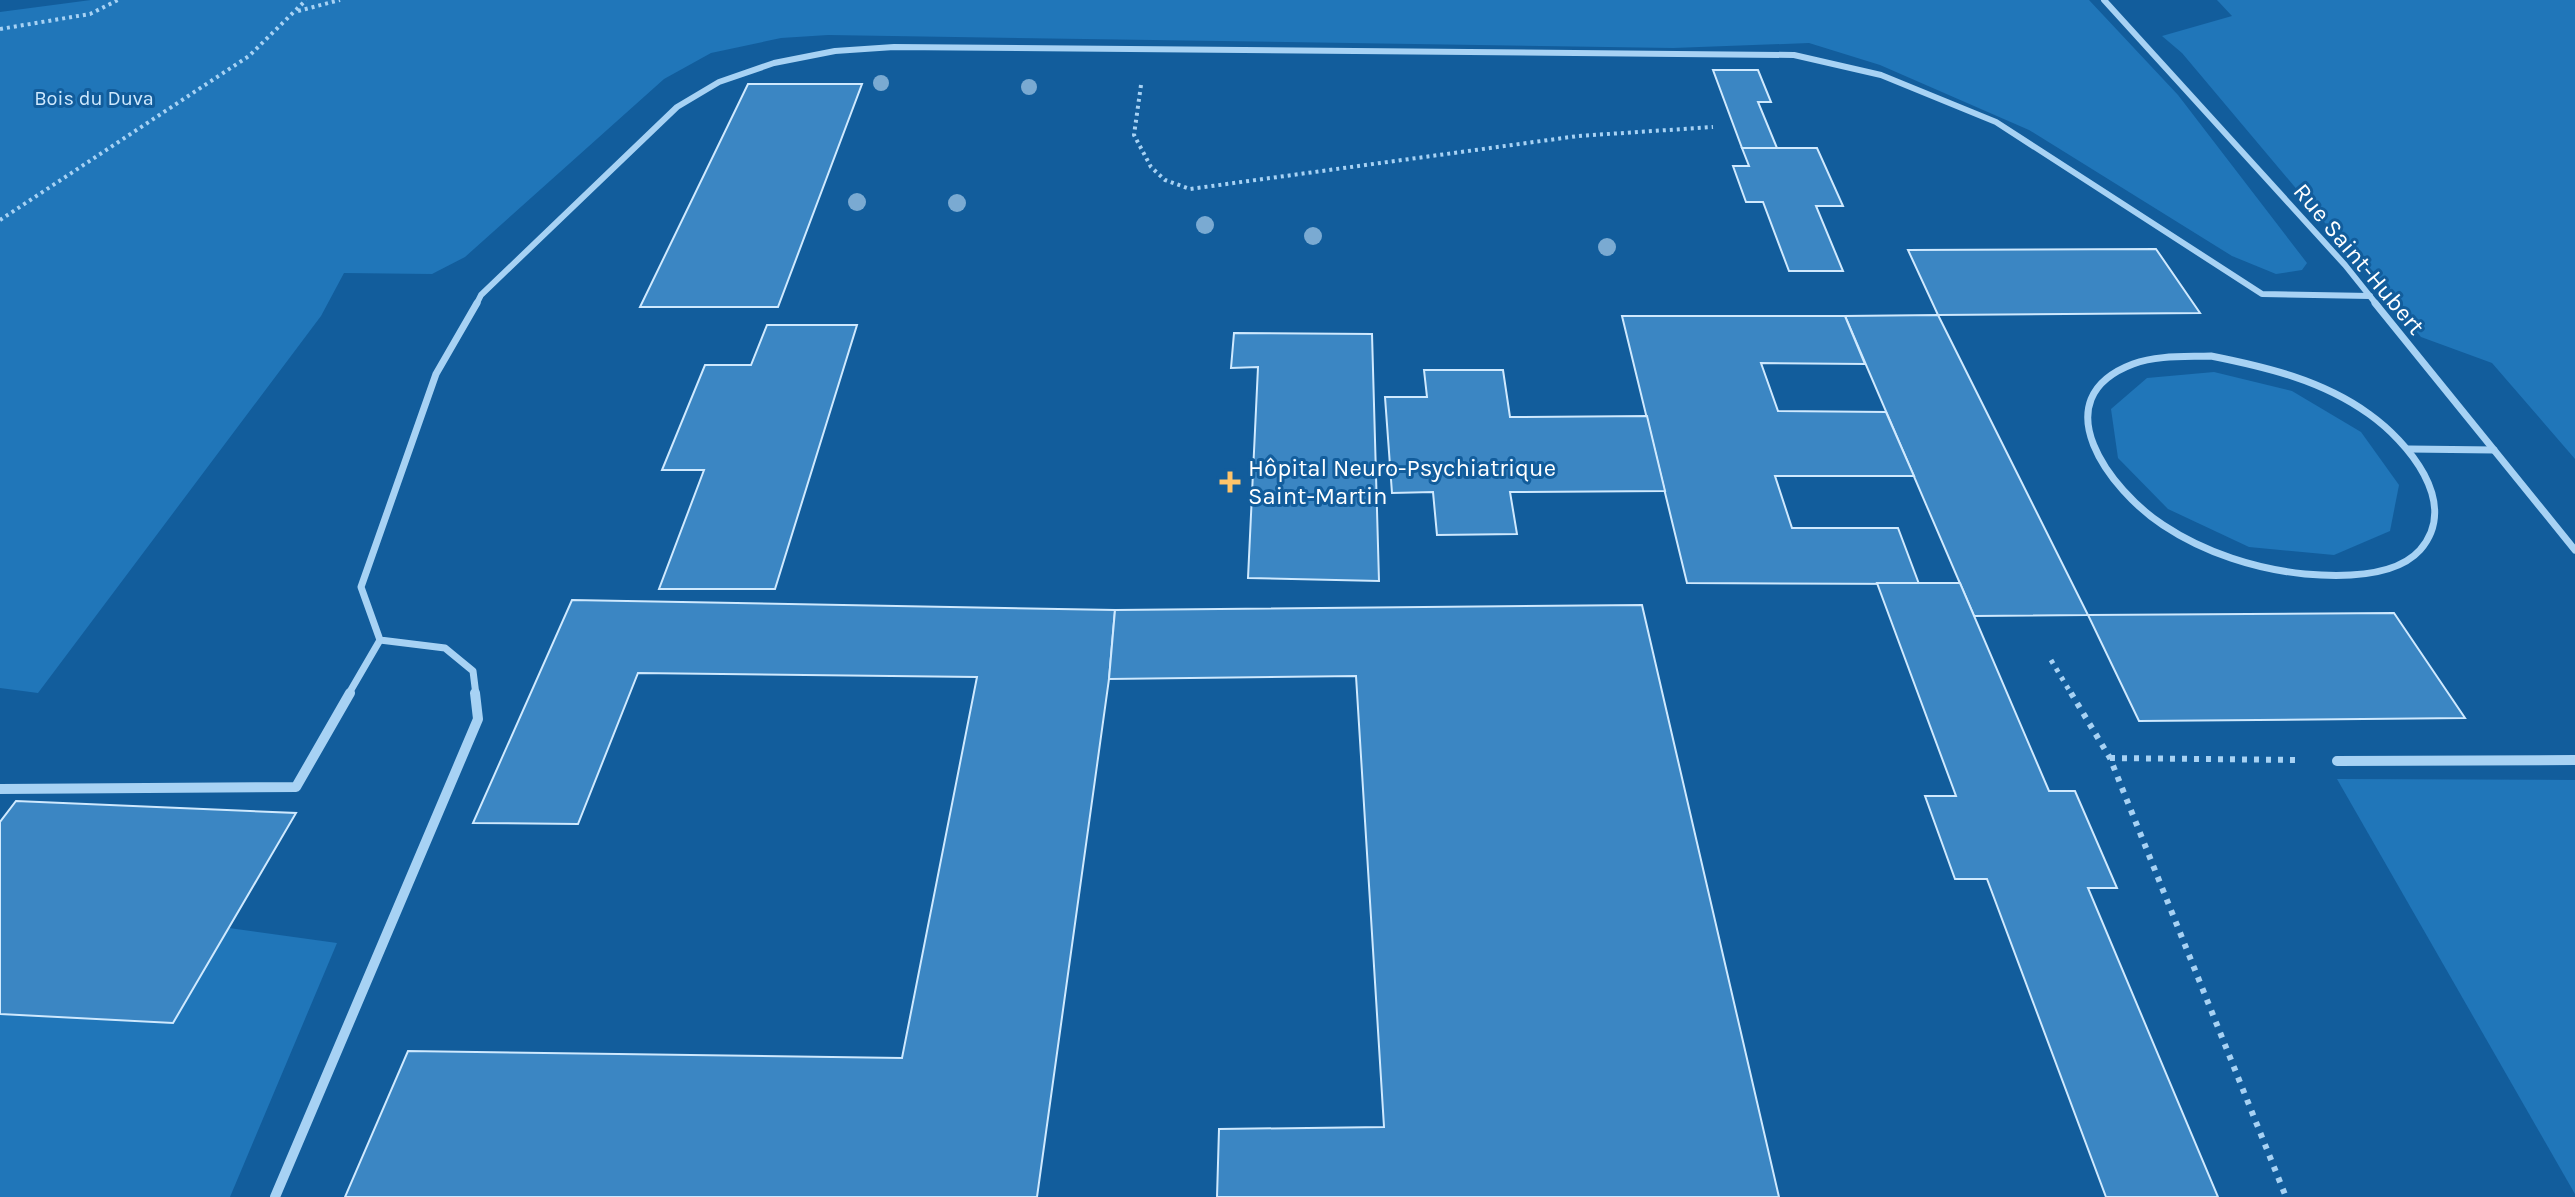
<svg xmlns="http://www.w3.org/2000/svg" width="2575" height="1197" font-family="Karla,sans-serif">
<rect width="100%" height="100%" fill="#125d9c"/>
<g fill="#2076b9">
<polygon points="91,0 2089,0 2178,95 2307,263 2302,270 2276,274 2232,256 2029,130 1880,65 1809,43 1673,48 828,35 781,38 711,53 664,79 465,257 432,274 344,273 321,316 38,693 0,688 0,12"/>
<polygon points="2217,0 2575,0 2575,459 2492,363 2421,337 2182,53 2162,36 2232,16"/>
<polygon points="2214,372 2292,391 2361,432 2399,485 2390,531 2334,555 2249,547 2168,509 2118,458 2111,409 2147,378"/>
<polygon points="2337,779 2575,780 2575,1194"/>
<polygon points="229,928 337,943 230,1197 0,1197 0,1014 173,1023"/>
</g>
<g fill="#3b86c3" stroke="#cfe9fe" stroke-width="2">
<polygon points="1713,70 1758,70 1771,102 1758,102 1777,148 1742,148"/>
<polygon points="748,84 862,84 778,307 640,307"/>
<polygon points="1742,148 1817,148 1843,206 1816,206 1843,271 1789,271 1763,202 1746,202 1733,166 1749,166"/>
<polygon points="2156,249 2200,313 1938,315 1908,250"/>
<polygon points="1938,315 2088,615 1974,616 1845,316"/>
<polygon points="1622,316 1845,316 1865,364 1761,363 1778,411 1886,412 1914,476 1775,476 1792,528 1898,528 1919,584 1687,583"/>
<polygon points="767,325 857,325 775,589 659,589 704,470 662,470 705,365 751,365"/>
<polygon points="1234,333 1372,334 1379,581 1248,578 1258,367 1231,368"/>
<polygon points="1424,370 1503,370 1510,417 1647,416 1665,491 1510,492 1517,534 1437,535 1433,492 1392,493 1385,397 1427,397"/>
<polygon points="1877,583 1960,583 2049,791 2075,791 2117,888 2088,888 2218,1197 2106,1197 1987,879 1955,879 1925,796 1956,796"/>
<polygon points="572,600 1115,610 1109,679 1037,1197 345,1197 408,1051 902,1058 977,677 638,673 578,824 473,823"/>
<polygon points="1642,605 1779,1197 1217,1197 1219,1129 1384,1127 1356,676 1109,679 1115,610"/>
<polygon points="2394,613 2465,718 2139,721 2088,615"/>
<polygon points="16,801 296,813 173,1023 0,1014 0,822"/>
</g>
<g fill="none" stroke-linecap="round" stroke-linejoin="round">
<g stroke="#a7d2f4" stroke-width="4" stroke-dasharray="3 4" stroke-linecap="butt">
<polyline points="298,11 340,0"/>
<polyline points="0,29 90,14 118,0"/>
<polyline points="1141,85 1134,135 1151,167 1165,180 1190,189 1578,136 1713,127"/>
<polyline points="0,220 249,56 306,0"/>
</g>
<polyline stroke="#a7d2f4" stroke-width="5" stroke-dasharray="4 6" stroke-linecap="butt" points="2051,660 2072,695"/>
<g stroke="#a7d2f4" stroke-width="6" stroke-dasharray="5 7" stroke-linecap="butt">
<polyline points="2071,693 2110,758 2286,1197"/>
<polyline points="2110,758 2301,760"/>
</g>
<g stroke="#a7d2f4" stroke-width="6">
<polyline points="2104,0 2345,265 2377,305"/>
<polyline points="476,305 481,295 677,107 719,82 774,63 835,51 894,47 1794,55 1881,75 1996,122 2262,294 2370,296"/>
</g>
<g stroke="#a7d2f4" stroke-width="7">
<polyline points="2375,303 2575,550"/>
<path d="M2211,356C2266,367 2322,380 2369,414C2407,441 2461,503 2420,550C2395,578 2340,577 2305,574C2256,569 2205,553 2163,525C2111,491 2040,399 2133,364C2158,355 2185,357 2211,356Z"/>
<polyline points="2409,449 2494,450"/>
<polyline points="348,695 380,640"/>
<polyline points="476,695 473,671 445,648 380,640 361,587 436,374 477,303"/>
</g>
<g stroke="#a7d2f4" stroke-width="10">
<polyline points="2337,761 2575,760"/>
<polyline points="0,789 296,787 350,693"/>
<polyline points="275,1197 478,719 475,693"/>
</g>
</g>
<g fill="#7aaad2">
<circle cx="881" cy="83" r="8"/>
<circle cx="1029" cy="87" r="8"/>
<circle cx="857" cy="202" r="9"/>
<circle cx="957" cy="203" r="9"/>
<circle cx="1205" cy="225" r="9"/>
<circle cx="1313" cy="236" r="9"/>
<circle cx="1607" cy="247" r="9"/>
</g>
<path fill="#ffc46a" stroke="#125d9c" stroke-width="3" d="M1226 470h8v8h8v8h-8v8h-8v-8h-8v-8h8z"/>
<g text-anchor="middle" stroke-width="6" stroke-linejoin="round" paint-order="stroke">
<g font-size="20" fill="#cfe9fe" stroke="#125d9c">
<text x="94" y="105">Bois du Duva</text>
</g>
<g font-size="24" fill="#fff" stroke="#125d9c">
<text transform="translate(2359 259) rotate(50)" y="8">Rue Saint-Hubert</text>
</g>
<g font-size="24" fill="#fff" stroke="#125d9c" text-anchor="start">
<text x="1248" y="476">Hôpital Neuro-Psychiatrique<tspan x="1248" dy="28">Saint-Martin</tspan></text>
</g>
</g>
</svg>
